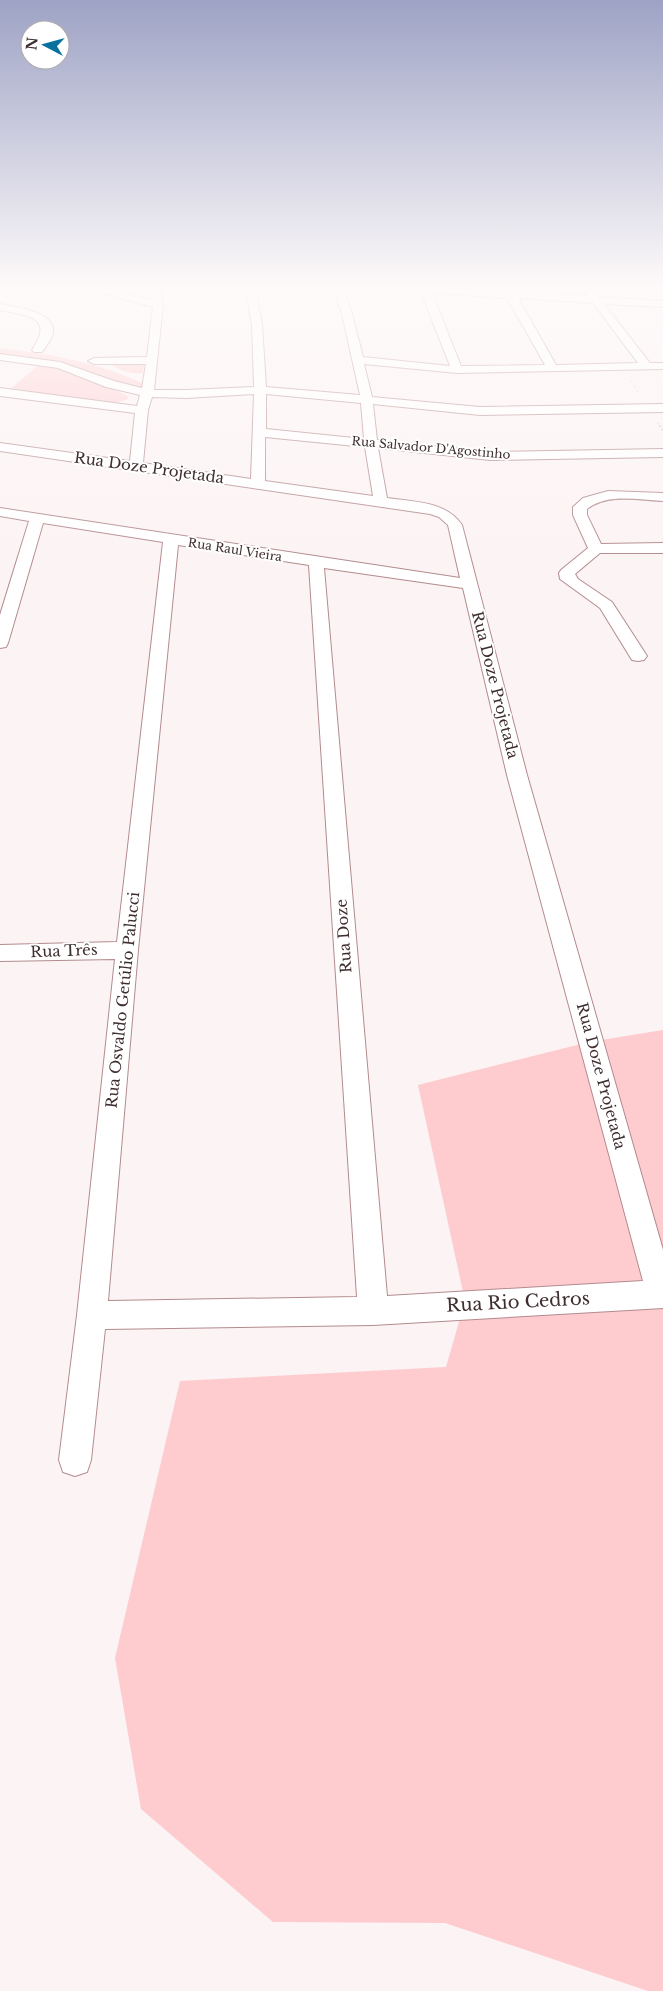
<svg xmlns="http://www.w3.org/2000/svg" width="663" height="1991" font-family="'Libre Baskerville',serif">
<rect width="100%" height="100%" fill="#fcf3f4"/>
<g fill="#fecbce">
<path d="M0,348C50,354 98,362 144,384L142,387L135,388L120,385L76,367L62,363L0,354Z"/>
<path d="M144,363L143,373C133,375 118,370 110,364Z"/>
<path d="M39,365C44,366 50,367 55,368C64,370 126,393 129,397L126,400L113,403L9,390Z"/>
<polygon points="663,1030 663,1991 648,1991 445,1923 273,1922 141,1809 115,1658 180,1381 446,1367 465,1301 418,1085 589,1042"/>
</g>
<g fill="none" stroke-linecap="round" stroke-linejoin="round">
<defs>
<g id="minor">
<path d="M80,285H95L152,300L149,285H159L163,305L154,390H186L254,387L252,325L245,285H255L262,325L266,387L360,395L342,314L332,285H342L352,314L363,357L450,366L421,292L348,288L343,285H426L429,287L501,291L496,285H506L514,292L588,296L586,293L591,290L595,291L599,297L663,301V307L604,304L650,363H663V369L457,373L364,364L372,397L480,407L663,404V412L480,415L373,404L377,440L490,452L663,449V457L490,460L378,448L387,498C414,502 446,501 462,525L527,775L663,1250V1308L373,1325L105,1329L91,1460L87,1472L75,1476L63,1472L59,1460L77,1315L115,959L0,961V945L117,942L163,542L43,523L8,643L6,647L0,648V615L29,521L0,516V508L460,578L448,525L439,517L430,514L0,451V443L130,461L135,413L0,396V388L137,406L140,395L106,387L58,368L0,360V354L60,362L114,381L142,388L146,364H94L88,361L94,358L147,357L153,307L81,287ZM432,293L507,298L545,365L461,366ZM518,298L593,303L638,363L556,365ZM254,394L251,479L143,463L148,410L152,397L186,398ZM266,394L361,403L364,439L266,429ZM265,437L365,447L373,496L265,481ZM178,545L309,565L357,1297L108,1301L138,950ZM324,568L463,588L507,775L643,1281L387,1296Z"/>
<path d="M0,304C14,307 54,311 53,331C53,339 46,346 42,352H34L32,350C55,316 27,316 0,310Z"/>
<path d="M608,491L663,493V501C638,500 608,493 587,509V515L601,544L663,543V553H600L575,574L578,579L612,602L647,656L644,660L638,661L632,660L600,608L560,579L559,573L561,570L588,548L573,515V507L583,498Z"/>
</g>
</defs>
<use href="#minor" stroke="#b38b8e" stroke-width="2"/>
<g stroke="#c0b4b5" stroke-width="1" stroke-dasharray="1 2" stroke-linecap="butt">
<polyline points="37,300 69,289"/>
<polyline points="631,381 638,392"/>
<polyline points="658,423 661,428"/>
</g>
<polyline stroke="#c0b4b5" stroke-width="2" stroke-dasharray="1 2.5" stroke-linecap="butt" points="660,426 663,431"/>
<use href="#minor" fill="#fff" fill-rule="evenodd"/>
</g>
<linearGradient id="sky" x2="0" y2="1"><stop stop-color="#9ea3c5"/><stop offset="0.51" stop-color="#fefafa"/><stop offset="1" stop-color="#fefafa" stop-opacity="0"/></linearGradient>
<rect width="663" height="563" fill="url(#sky)"/>
<g text-anchor="middle" stroke-width="4" stroke-linejoin="round" paint-order="stroke">
<g font-size="12" fill="#3f2e2f" stroke="#fff">
<text transform="translate(431 448) rotate(5)" y="4">Rua Salvador D'Agostinho</text>
<text transform="translate(235 550) rotate(9)" y="4">Rua Raul Vieira</text>
</g>
<g font-size="15" fill="#3f2e2f" stroke="#fff">
<text transform="translate(149 468) rotate(8)" y="5">Rua Doze Projetada</text>
<text transform="translate(495 685) rotate(76)" y="5">Rua Doze Projetada</text>
<text transform="translate(344 936) rotate(-94)" y="5">Rua Doze</text>
<text transform="translate(64 951) rotate(-2)" y="5">Rua Três</text>
<text transform="translate(123 1000) rotate(-84)" y="5">Rua Osvaldo Getúlio Palucci</text>
<text transform="translate(601 1076) rotate(75)" y="5">Rua Doze Projetada</text>
</g>
<g font-size="18" fill="#3f2e2f" stroke="#fff">
<text transform="translate(518 1302) rotate(-3)" y="6">Rua Rio Cedros</text>
</g>
</g>
<g transform="translate(45 45) rotate(276)"><circle r="24" fill="#ffffff" stroke="#b2abac"/>
<path d="M0-4L9 19L0 12L-9 19Z" fill="#09719d"/>
<text y="-8" font-size="14" font-weight="bold" text-anchor="middle" fill="#3f2e2f">N</text>
</g>
</svg>
